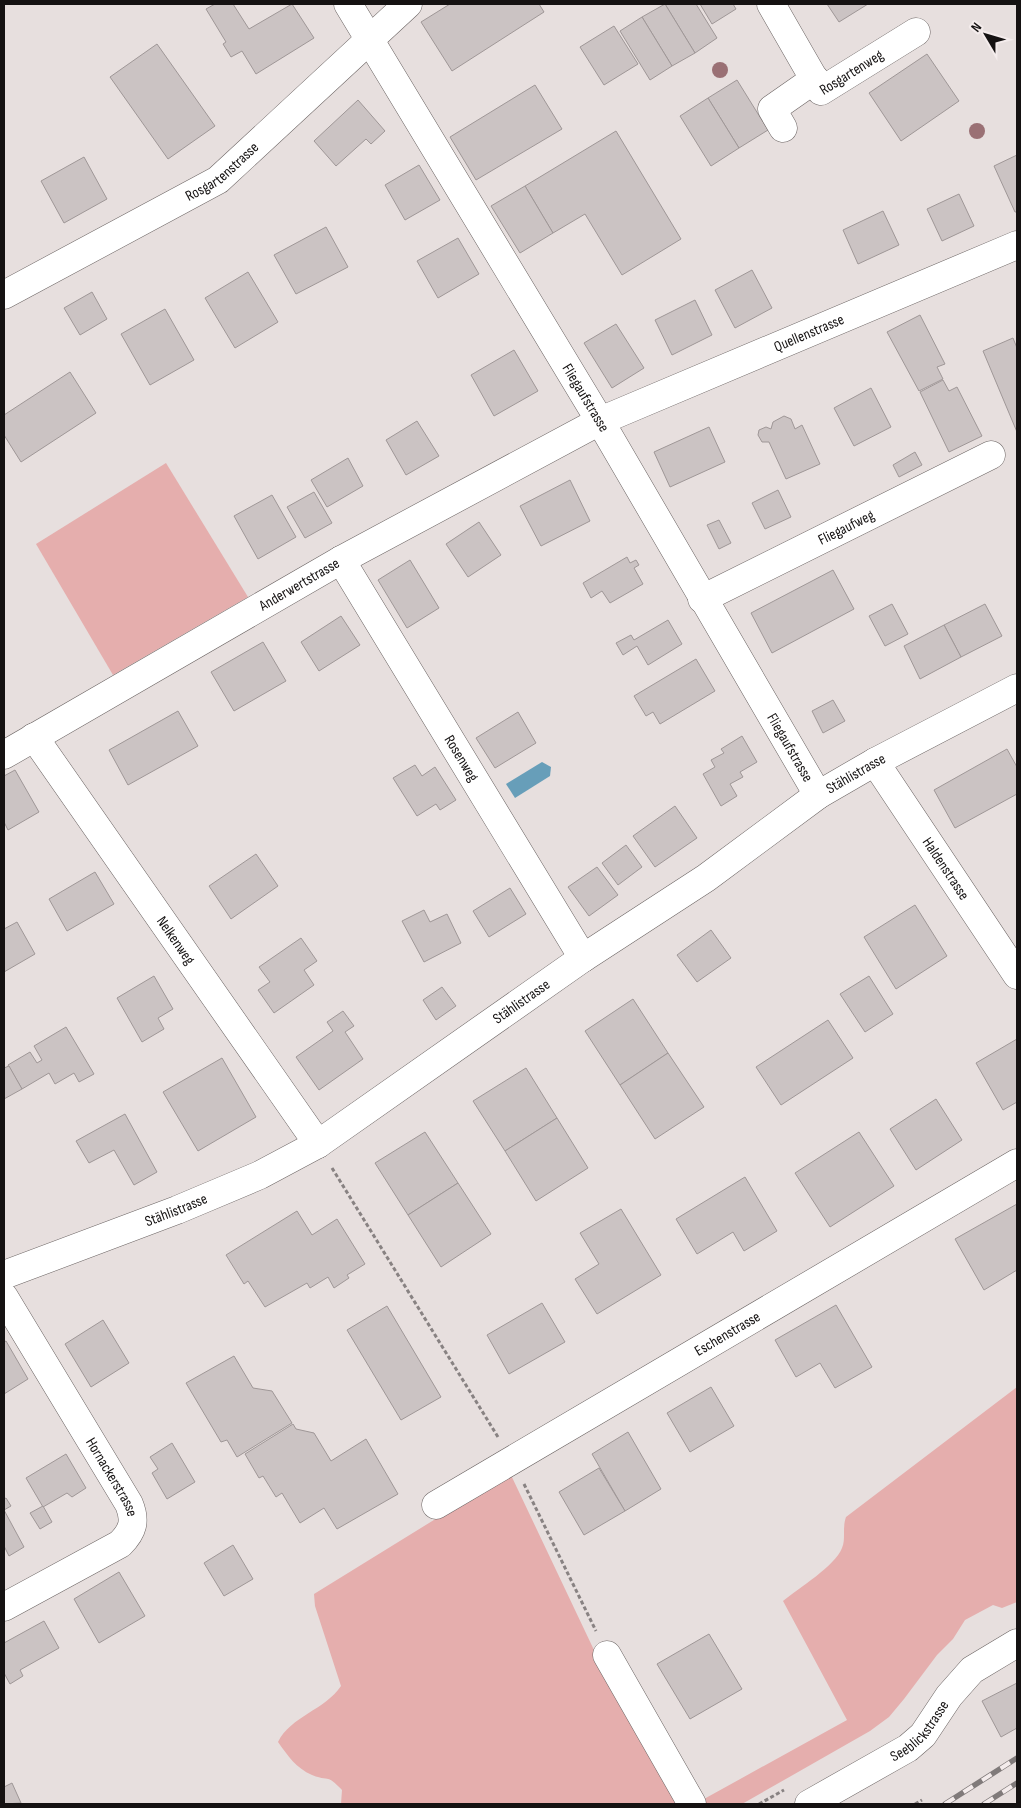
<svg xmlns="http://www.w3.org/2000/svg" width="1021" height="1808" font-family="'Sofia Sans Condensed',sans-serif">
<rect width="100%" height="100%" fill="#e7dfde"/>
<g fill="#e5aead">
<polygon points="166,463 248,597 113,675 36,544"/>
<path d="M1017,1387V1602L1002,1608L993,1605L965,1620L953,1639L937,1655L904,1699L889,1717L870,1731L742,1804H706L704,1799L847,1720L783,1601C799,1588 835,1566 842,1548C846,1539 842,1528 846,1517Z"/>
<path d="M510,1473L603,1669L679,1804H341L342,1790C326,1773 329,1782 312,1775C296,1768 288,1756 278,1742C291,1716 325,1710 341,1686L315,1606L314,1594Z"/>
</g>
<polygon fill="#679eb9" points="542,762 551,767 550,776 515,798 506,784"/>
<g fill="#cbc3c3" stroke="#9f9797">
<polygon points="215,4 233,4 249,29 292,4 314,38 256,74 242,51 231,57 223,44 226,42 206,9"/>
<polygon points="450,4 539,4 544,12 452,71 421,22"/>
<polygon points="665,4 696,4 717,38 695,53"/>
<polygon points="665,4 695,53 672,66 642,17"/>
<polygon points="700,4 733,4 736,9 712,24"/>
<polygon points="827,4 868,4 839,22"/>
<polygon points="642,17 672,66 650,80 620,31"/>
<polygon points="614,26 638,64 604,85 580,47"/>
<polygon points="157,44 215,126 168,159 110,77"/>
<polygon points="927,54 959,101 901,141 869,93"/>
<polygon points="737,80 768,130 739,148 708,98"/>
<polygon points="535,85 562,129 476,180 450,137"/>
<polygon points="708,98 739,148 711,166 680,116"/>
<polygon points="358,100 385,131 371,144 366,139 336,166 314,141"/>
<polygon points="616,131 681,239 622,275 585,214 553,233 525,186"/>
<polygon points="1017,155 1017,212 1015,212 994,166"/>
<polygon points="84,157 107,199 64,223 41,181"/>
<polygon points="419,165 440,200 405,220 385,185"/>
<polygon points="525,186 553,233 520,253 491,206"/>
<polygon points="959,194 974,226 942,241 927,209"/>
<polygon points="883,211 899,245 858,264 843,230"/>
<polygon points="326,227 348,267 296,294 274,255"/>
<polygon points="458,238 479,274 438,298 417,261"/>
<polygon points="752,270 772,308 735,328 715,290"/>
<polygon points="248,272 278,322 235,348 205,298"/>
<polygon points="92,292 107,319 80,335 64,308"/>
<polygon points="695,300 712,335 672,355 655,320"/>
<polygon points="165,309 194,360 150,385 121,334"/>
<polygon points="920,315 945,364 937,367 943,379 919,391 887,332"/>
<polygon points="616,324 644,368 612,388 584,343"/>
<polygon points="1013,338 1017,348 1017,432 983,351"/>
<polygon points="514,350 538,391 494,416 471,375"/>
<polygon points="70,372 96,413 21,462 4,435 4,415"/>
<polygon points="943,380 949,391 957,387 982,436 949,452 920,392"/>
<polygon points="871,388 891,427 854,446 834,408"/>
<polygon points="784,416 791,419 795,429 802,425 820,464 786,479 769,442 762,442 758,435 759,430 766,427 771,429 773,422"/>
<polygon points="417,421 439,456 406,475 386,440"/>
<polygon points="709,427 725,462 670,487 654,452"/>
<polygon points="915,452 922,465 899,477 893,465"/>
<polygon points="348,458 363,486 327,507 311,480"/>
<polygon points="570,480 590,521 541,546 520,506"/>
<polygon points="778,490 791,517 765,529 752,503"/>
<polygon points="314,492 332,523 305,538 287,507"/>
<polygon points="272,495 296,537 258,559 234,516"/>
<polygon points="719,520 731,543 719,549 707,525"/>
<polygon points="479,522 501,555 468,577 446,544"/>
<polygon points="627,557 630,563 636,560 639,565 634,568 643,584 610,603 602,591 591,598 583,583"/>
<polygon points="410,560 439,608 407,628 378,580"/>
<polygon points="833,570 854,609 772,653 751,613"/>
<polygon points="892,604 908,634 885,646 869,616"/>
<polygon points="985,604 1002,636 961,657 944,625"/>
<polygon points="341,616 360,645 319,671 301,642"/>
<polygon points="668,620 682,644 648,665 637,646 623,655 616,643 631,635 634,640"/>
<polygon points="944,625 961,657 920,679 904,646"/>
<polygon points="263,642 286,681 234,711 211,672"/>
<polygon points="696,659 715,691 660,724 653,712 646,716 634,696"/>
<polygon points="833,700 845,721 823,733 812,711"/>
<polygon points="178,711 198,746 128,785 109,750"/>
<polygon points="518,712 536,743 495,768 476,738"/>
<polygon points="742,736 757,762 740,772 743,777 730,784 737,796 721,806 703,774 715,767 711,760 724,753 721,749"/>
<polygon points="1007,749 1017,767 1017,794 955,828 934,790"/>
<polygon points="415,765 422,776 435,767 456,800 440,810 436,804 417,816 393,778"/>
<polygon points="15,770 39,812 8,830 4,822 4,776"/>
<polygon points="675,806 697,838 655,867 633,836"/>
<polygon points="626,845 642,867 618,885 602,863"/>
<polygon points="256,854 278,886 231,919 209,886"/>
<polygon points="597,867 618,895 589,916 568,887"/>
<polygon points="95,872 114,904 67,931 49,899"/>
<polygon points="510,888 526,914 489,937 473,911"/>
<polygon points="915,905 947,956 896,989 864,937"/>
<polygon points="424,910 430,922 447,914 461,943 424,962 402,921"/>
<polygon points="17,922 35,954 4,972 4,929"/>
<polygon points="711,930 731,958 697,982 677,955"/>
<polygon points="301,938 317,961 304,970 314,985 274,1013 258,990 270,982 259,967"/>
<polygon points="154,976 173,1009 158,1018 164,1029 142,1042 117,998"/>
<polygon points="869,976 893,1014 865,1032 840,994"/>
<polygon points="442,987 456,1006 436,1020 423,1000"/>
<polygon points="633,999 668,1053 620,1085 585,1031"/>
<polygon points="343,1011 354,1026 345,1032 363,1059 319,1090 296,1057 333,1031 327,1022"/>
<polygon points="828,1020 853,1058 781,1105 756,1067"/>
<polygon points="66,1027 94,1074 79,1082 74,1073 55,1084 49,1073 22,1089 8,1065 30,1052 37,1063 42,1060 34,1046"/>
<polygon points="1017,1039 1017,1102 1003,1110 976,1063"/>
<polygon points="668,1053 704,1107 655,1139 620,1085"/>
<polygon points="222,1058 256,1117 198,1151 163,1092"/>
<polygon points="9,1066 22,1089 4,1099 4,1068"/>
<polygon points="526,1068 557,1118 505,1151 473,1101"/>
<polygon points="936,1099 962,1140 916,1170 890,1129"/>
<polygon points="125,1114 157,1172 134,1185 114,1150 89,1163 76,1141"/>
<polygon points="557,1118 588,1168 536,1201 505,1151"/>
<polygon points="425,1132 458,1183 408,1215 375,1163"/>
<polygon points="859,1132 894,1186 830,1227 795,1173"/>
<polygon points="745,1177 777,1231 744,1251 733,1232 697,1254 676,1219"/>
<polygon points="458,1183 491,1234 441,1267 408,1215"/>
<polygon points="1017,1204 1017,1270 984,1290 955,1239"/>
<polygon points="621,1209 661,1275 597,1314 575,1279 599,1264 580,1233"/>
<polygon points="297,1211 312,1235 337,1219 365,1264 347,1275 349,1278 334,1288 328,1277 310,1288 307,1283 265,1307 248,1281 244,1284 226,1255"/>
<polygon points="542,1303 565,1342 509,1374 487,1335"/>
<polygon points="836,1305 872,1367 835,1388 820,1363 796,1377 775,1340"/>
<polygon points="387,1306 441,1397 401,1420 347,1330"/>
<polygon points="103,1320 129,1363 91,1387 65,1344"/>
<polygon points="6,1341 28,1379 4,1394 4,1342"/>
<polygon points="234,1356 253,1388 272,1391 292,1423 237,1457 227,1440 221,1442 186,1383"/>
<polygon points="711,1387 734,1426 690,1452 667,1413"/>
<polygon points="293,1424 296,1429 314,1433 331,1461 366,1439 398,1494 337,1529 324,1508 300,1523 282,1493 276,1497 263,1476 259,1478 245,1454"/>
<polygon points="628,1432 661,1489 625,1511 592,1454"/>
<polygon points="172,1443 195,1482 167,1499 152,1473 158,1469 150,1457"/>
<polygon points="66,1454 86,1488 72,1497 67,1493 43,1507 26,1478"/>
<polygon points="599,1468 625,1511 584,1535 559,1492"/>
<polygon points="6,1498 11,1506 4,1510 24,1547 9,1556 4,1546 4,1499"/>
<polygon points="43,1506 52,1522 40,1529 30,1513"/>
<polygon points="233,1545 253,1579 224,1596 204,1563"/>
<polygon points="119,1572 145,1616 99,1643 74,1599"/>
<polygon points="44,1621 59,1648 20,1670 23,1676 10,1684 4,1673 4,1643"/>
<polygon points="709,1634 742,1689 690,1719 657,1664"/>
<polygon points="1017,1683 1017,1728 1001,1737 982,1701"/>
<polygon points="12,1783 21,1803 4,1804 4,1787"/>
</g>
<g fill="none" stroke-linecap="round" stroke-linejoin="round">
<defs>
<g id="minor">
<path id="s1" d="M348,4L600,421L818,795"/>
<path id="s2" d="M771,4L821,91L916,32"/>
<polyline points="783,128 772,109 815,79"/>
<path id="s3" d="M4,295L218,180L408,4"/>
<path id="s4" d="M341,560L583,958"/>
<path id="s5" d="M702,599L991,455"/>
<path id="s6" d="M34,737L318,1144"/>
<path id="s7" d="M4,755L341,560L600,421L1017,245"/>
<path id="s8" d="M875,762L1017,975"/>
<path id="s9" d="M4,1275L177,1210L260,1175L318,1144L583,958L706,878L818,795L875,762L1017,688"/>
<path id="s10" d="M4,1297L129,1504C136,1521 133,1531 120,1544L4,1607"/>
<path id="s11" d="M436,1505L1017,1163"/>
<polyline points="607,1655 692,1804"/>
<path id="s12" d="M809,1804L908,1748L923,1735L949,1696L972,1670L1017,1643"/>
</g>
</defs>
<use href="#minor" stroke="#6b6463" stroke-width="29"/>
<g stroke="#888282" stroke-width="3" stroke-dasharray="4 2.5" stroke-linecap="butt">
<polyline points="332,1168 498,1437"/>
<polyline points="524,1484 596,1631"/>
<polyline points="759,1804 784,1790"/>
<polyline points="915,1804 922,1800"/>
</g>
<use href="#minor" stroke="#fff" stroke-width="28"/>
<defs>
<g id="rail">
<polyline points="945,1804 1017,1758"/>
<polyline points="984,1804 1017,1783"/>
</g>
</defs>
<use href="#rail" stroke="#807a7a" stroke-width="5.5"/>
<use href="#rail" stroke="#f4ecec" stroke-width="4" stroke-dasharray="11" stroke-linecap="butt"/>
</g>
<g fill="#9a7074">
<circle cx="720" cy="70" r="8"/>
<circle cx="977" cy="131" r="8"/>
</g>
<g text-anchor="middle" stroke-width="4.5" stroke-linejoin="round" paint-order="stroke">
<g font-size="15" fill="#151212" stroke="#f4ecec">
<text dy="5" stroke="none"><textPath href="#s2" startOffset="136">Rosgartenweg</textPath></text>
<text dy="5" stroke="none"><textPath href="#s3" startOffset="251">Rosgartenstrasse</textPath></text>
<text dy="5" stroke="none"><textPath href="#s7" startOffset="910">Quellenstrasse</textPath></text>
<text dy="5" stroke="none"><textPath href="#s1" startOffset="460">Fliegaufstrasse</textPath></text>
<text dy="5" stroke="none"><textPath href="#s5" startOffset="161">Fliegaufweg</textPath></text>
<text dy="5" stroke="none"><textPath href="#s7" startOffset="341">Anderwertstrasse</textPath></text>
<text dy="5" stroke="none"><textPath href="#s1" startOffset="865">Fliegaufstrasse</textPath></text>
<text dy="5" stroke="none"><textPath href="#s4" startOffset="232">Rosenweg</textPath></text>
<text dy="5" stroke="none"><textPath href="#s9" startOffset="994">Stählistrasse</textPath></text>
<text dy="5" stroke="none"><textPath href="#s8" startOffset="128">Haldenstrasse</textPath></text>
<text dy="5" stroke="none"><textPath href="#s6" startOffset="248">Nelkenweg</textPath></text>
<text dy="5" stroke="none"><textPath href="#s9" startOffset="589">Stählistrasse</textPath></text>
<text dy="5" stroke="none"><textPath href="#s9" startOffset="184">Stählistrasse</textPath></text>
<text dy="5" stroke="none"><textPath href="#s11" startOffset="338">Eschenstrasse</textPath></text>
<text dy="5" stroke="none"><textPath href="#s10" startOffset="210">Hornackerstrasse</textPath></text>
<text dy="5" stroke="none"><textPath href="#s12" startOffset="134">Seeblickstrasse</textPath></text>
</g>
</g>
<rect width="1021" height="1808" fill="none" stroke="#151212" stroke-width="10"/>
<g transform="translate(986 35) rotate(308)" stroke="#f4ecec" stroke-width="4" paint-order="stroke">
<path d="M0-4L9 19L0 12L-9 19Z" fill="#151212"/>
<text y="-8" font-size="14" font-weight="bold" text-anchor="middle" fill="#151212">N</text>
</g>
</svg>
